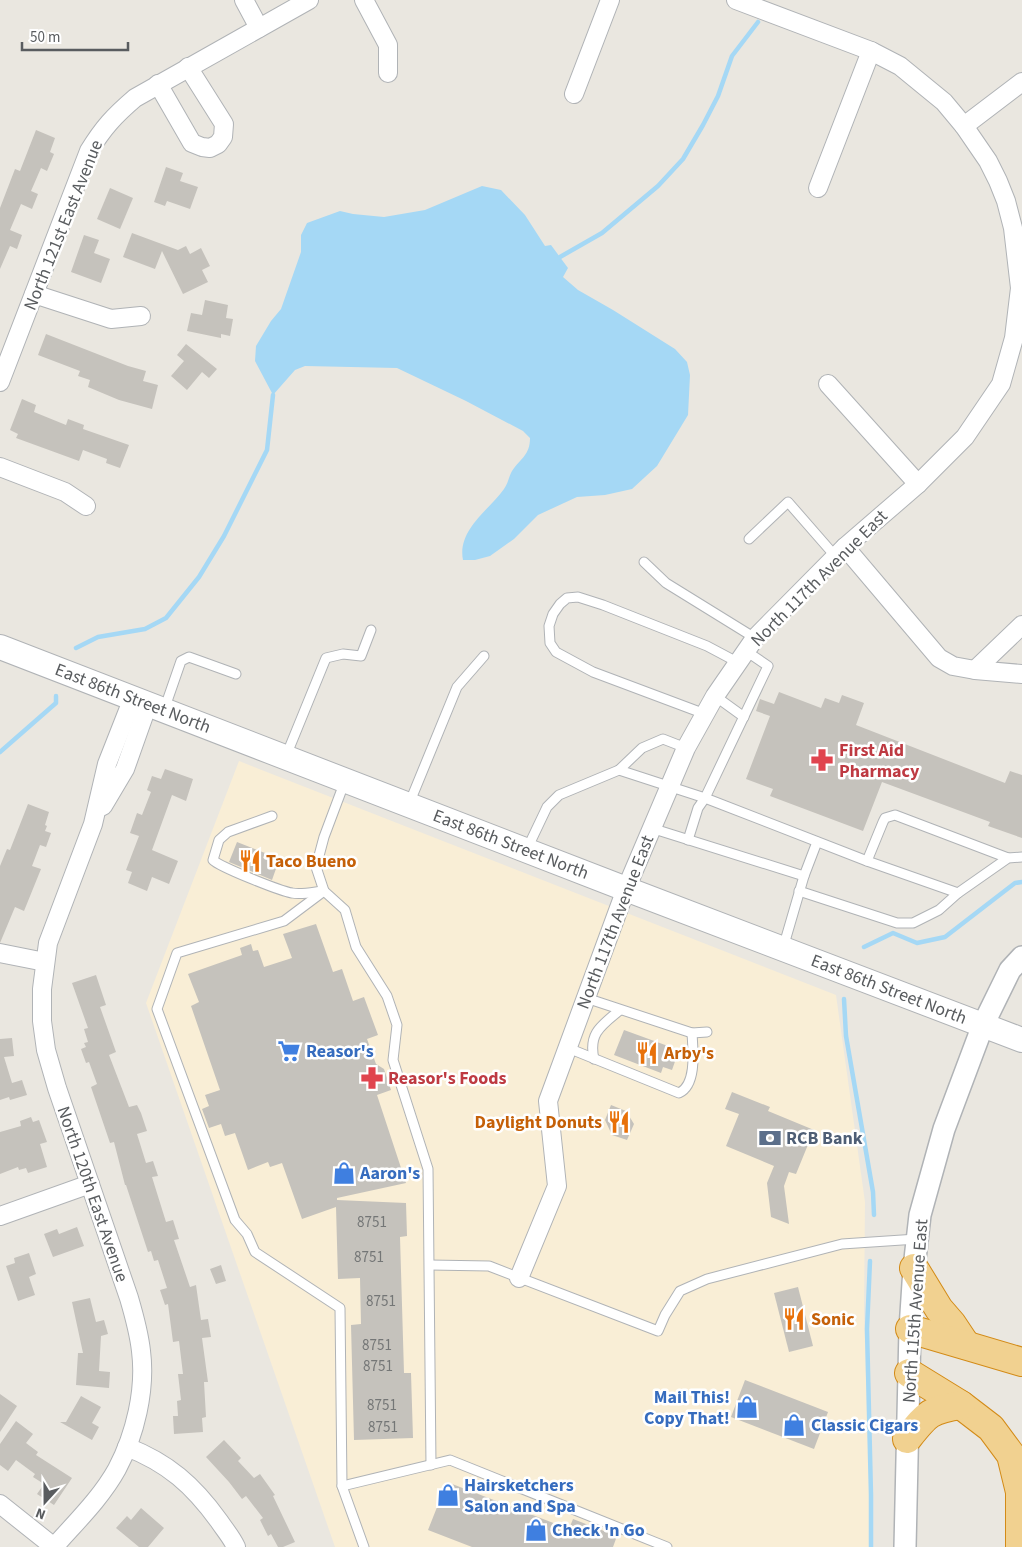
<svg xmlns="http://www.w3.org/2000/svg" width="1022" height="1547" font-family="'Source Sans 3',sans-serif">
<rect width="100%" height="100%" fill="#eae7e0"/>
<polygon fill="#f9eed6" points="239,761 836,995 865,1202 864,1311 871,1547 335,1547 146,1003"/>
<path fill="#a5d8f5" d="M482,186L501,190L525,215L545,246L551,245L568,268L563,277L578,290L613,310L675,349L687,362L690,375L688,415L657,466L632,489L605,495L577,497L538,515L514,539L490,556L475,560H463C457,530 489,510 504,489C508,484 509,476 512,471C521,458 530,455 530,438L523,431L466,401L397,368L305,366L295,370L273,395L255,361L256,346L271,321L281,309L301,252V235L307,223L340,211L353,214L384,217L425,210Z"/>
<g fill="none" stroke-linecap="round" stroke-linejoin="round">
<g stroke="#a5d8f5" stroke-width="4.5">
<polyline points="560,257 602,233 658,186 683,159 703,125 718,96 732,56 758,22"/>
<polyline points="76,648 98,637 145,629 166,618 199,577 224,536 267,450 273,395"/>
<polyline points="0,752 56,703 56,696"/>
<polyline points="864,947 893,933 917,943 945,937 1015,883 1022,882"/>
<polyline points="844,999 846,1036 873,1192 874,1215"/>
<polyline points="870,1261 867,1329 871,1495 871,1547"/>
</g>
</g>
<g fill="#c5c2bc">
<polygon points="36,130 55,138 50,152 54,154 47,171 41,168 31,191 38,194 32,209 21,204 10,230 22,235 17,249 10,246 0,269 0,208 15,169 20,171"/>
<polygon points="166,167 183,173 180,181 198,187 190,209 167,201 165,206 154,202"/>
<polygon points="110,188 133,198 120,229 97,219"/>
<polygon points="132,233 178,250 186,246 190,254 201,248 210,266 202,270 208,282 183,294 162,251 155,269 123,257"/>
<polygon points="84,235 99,240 94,253 110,259 101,283 71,272"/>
<polygon points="205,300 228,305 226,318 233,319 230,336 221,334 221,338 187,331 191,313 202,315"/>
<polygon points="46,334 128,366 146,371 143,381 158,385 152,409 119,400 88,387 90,380 78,376 80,371 38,355"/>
<polygon points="186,344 217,369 209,378 202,372 187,390 171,376 184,361 177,355"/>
<polygon points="22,399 36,405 34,412 66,425 68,419 84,425 83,429 129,445 120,468 106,463 107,459 83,450 79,461 16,438 18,434 10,430"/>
<polygon points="779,692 821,708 825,698 839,703 842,695 864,703 856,725 1005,783 1010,771 1022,775 1022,838 988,826 990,822 882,782 863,831 770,796 773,789 746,779 770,716 756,711 760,699 774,704"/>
<polygon points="165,769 193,779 186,801 172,795 152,850 178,861 169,884 152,877 147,891 128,883 132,872 126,870 139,836 130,833 137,813 142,815 151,792 147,790 152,776 161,779"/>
<polygon points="28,804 49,812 45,825 47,826 45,831 51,833 46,847 40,845 32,866 41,869 24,911 15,907 0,943 0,866 7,849 10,850"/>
<polygon points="237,842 265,853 263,858 278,863 272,880 229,862"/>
<polygon points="316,924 333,972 342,969 353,1001 364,997 378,1035 367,1039 376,1064 384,1069 391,1090 377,1095 406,1183 337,1198 337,1200 406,1203 407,1236 400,1237 404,1373 411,1373 413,1438 354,1440 351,1325 361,1324 360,1278 338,1279 336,1207 302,1219 282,1163 270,1167 268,1162 248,1170 235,1133 225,1136 221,1124 209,1128 202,1109 209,1106 205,1095 220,1090 191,1006 199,1002 188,974 242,955 240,948 251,944 253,951 258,950 264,967 292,958 283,934"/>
<polygon points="96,975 106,1005 100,1007 116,1052 109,1055 129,1107 137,1105 141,1113 147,1131 137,1134 146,1163 153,1161 158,1176 152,1177 166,1222 173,1220 179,1239 174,1240 190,1287 196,1285 201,1320 208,1319 211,1337 202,1338 208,1382 204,1382 206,1417 202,1418 203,1432 174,1434 173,1416 178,1416 177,1401 181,1400 178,1374 183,1374 179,1341 173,1342 168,1304 165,1305 160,1290 167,1288 158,1260 154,1261 151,1251 148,1252 126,1185 125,1185 114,1142 110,1143 91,1087 97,1084 89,1062 86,1063 81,1049 86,1047 84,1043 88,1042 84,1029 88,1028 72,983"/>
<polygon points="624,1030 679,1050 672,1070 663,1067 661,1073 614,1055"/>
<polygon points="12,1038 14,1056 4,1057 12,1083 22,1080 27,1095 10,1100 9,1097 0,1100 0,1039"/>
<polygon points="732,1092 770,1107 768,1111 814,1130 796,1174 789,1172 784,1186 789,1224 771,1217 767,1183 774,1166 726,1146 739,1114 725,1109"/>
<polygon points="611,1105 626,1111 634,1124 627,1140 612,1135 605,1120"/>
<polygon points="31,1117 33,1122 39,1120 47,1142 40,1144 47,1167 28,1173 26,1168 19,1170 18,1167 0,1174 0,1132 21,1126 20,1121"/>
<polygon points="77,1227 84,1246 53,1257 44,1234 57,1229 59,1234"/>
<polygon points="29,1253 36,1274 29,1277 35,1295 18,1301 6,1266 15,1263 14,1258"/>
<polygon points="221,1265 226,1281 216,1284 210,1269"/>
<polygon points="798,1287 813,1346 789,1352 774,1293"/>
<polygon points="90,1298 96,1322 104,1320 108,1334 101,1336 99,1371 110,1372 109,1388 76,1385 78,1353 83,1353 72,1302"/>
<polygon points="745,1380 828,1412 814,1449 731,1417"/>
<polygon points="0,1394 17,1406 0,1432"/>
<polygon points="81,1396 101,1407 92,1423 99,1427 92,1440 60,1422 66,1422"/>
<polygon points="16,1421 33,1434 26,1443 38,1452 36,1455 72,1478 54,1505 37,1494 44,1484 33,1477 35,1474 16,1460 8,1471 0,1465 0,1444"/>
<polygon points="224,1440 241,1458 238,1461 254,1478 260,1474 275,1495 273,1496 295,1542 283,1547 278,1547 271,1534 268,1536 260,1520 263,1518 246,1496 242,1499 229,1482 206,1457"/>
<polygon points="447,1482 569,1529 573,1519 617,1536 613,1547 472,1547 428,1530"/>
<polygon points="141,1508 164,1528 148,1547 139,1547 116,1528 127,1516 131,1520"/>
</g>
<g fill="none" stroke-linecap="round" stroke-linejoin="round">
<defs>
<g id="service">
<polyline points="749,539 788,502 836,557"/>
<polyline points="644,562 666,583 755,638"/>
<polyline points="746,651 768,666 705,798 867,861 958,893"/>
<polyline points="715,696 744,717"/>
<polyline points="164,710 181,661 189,657 236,674"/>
<polyline points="705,714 593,672 556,652 550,643 549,626 553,614 560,604 567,598 578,597 603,605 707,646 739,663"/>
<polyline points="286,756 326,658 343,654 361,656 371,630"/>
<polyline points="619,770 705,798 698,808 688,840"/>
<polyline points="345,781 324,837 316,867 324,891 345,910 356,947 387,996 397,1025 393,1060 428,1169 431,1465"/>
<polyline points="409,804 457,687 484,656"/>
<path d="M272,816L228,832L219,840L213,860C220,867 280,891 292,893C301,895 314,892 323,891"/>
<polyline points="651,828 804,876 783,948"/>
<polyline points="527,849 547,807 559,795 619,770 642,748 663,739 686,748"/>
<polyline points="867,861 883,822 885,818 895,815 1008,858"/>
<polyline points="804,876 817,842"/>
<polyline points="324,891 284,921 177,953 157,1009 235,1220 247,1234 255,1252 340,1308 342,1486 364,1547"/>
<polyline points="799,891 897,923 913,923 939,910 958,893 1008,858 1022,857"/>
<polyline points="586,998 692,1033 707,1032"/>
<path d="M568,1048L679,1093C697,1085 693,1050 692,1033"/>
<path d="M594,1059C588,1033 602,1025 620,1010"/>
<polyline points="430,1265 489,1266 658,1331 665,1315 680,1291 707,1279 842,1244 917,1239"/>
<polyline points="342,1486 450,1460 667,1547"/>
</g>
<g id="minor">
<polyline points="244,0 259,28"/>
<polyline points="364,0 388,45 388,73"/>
<polyline points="158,84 192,143 202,147 210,148 218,144 223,137 224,124 188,67"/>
<polyline points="574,94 610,0"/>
<polyline points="964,126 1022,82"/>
<polyline points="818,188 871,51"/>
<polyline points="34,294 111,319 141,316"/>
<path d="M0,382L89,151C103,128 114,116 135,98L309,0"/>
<polyline points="828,384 918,484"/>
<polyline points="0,467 65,492 86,506"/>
<polyline points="845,547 939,658 953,666 975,670 1022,674"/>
<polyline points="975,670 1022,625"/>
<polyline points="103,806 125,769 148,704"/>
<polyline points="0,953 45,962"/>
<polyline points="0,1216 90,1184"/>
<polyline points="519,1278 557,1186 548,1101 626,889 686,748 715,696 755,638 845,547 918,484 965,437 1001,384 1014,338 1020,288 1013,228 1006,201 998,181 988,161 964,126 944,102 900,66 871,51 736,0"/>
<path d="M127,1447C168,1463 193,1485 219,1521C225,1530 232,1538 236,1547"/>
<polyline points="0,1504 54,1547"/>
<path d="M54,1547C76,1522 101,1498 117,1469C135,1435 146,1390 141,1351C139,1333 134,1315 129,1298L57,1088L46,1050L42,1021V989L48,943L93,824L107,764L133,698"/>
</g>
<polyline id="tertiary" points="905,1547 910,1329 914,1268 920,1215 944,1129 983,1025 1010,970 1022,957"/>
<polyline id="secondary" points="0,647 626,889 1022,1040"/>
<g id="motorway">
<polyline points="914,1268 939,1309 952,1324 966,1345"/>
<polyline points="910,1329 1022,1362"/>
<polyline points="909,1373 961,1405 991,1428 1011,1455 1020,1492 1020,1547"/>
<path d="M907,1439C927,1414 929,1410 961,1405"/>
</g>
</defs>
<use href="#service" stroke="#b0b3b6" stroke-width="11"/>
<use href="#minor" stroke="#b0b3b6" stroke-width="20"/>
<use href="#tertiary" stroke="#b0b3b6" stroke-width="24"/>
<use href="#secondary" stroke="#b0b3b6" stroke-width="26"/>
<use href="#motorway" stroke="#d38b17" stroke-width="30"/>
<use href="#service" stroke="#fff" stroke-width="9"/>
<use href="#minor" stroke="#fff" stroke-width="18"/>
<use href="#tertiary" stroke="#fff" stroke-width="21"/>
<use href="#secondary" stroke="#fff" stroke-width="24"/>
<use href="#motorway" stroke="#f1d190" stroke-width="28"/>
</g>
<defs>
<symbol id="pharmacy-bare" viewBox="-9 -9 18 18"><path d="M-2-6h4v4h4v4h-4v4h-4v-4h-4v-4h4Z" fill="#e0444e" stroke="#fff" stroke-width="2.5" paint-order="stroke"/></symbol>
<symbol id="restaurant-bare" viewBox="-9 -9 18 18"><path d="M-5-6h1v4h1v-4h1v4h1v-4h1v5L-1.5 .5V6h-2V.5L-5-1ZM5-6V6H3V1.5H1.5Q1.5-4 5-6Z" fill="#e8710a" stroke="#fff" stroke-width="2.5" paint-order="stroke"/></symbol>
<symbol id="supermarket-bare" viewBox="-9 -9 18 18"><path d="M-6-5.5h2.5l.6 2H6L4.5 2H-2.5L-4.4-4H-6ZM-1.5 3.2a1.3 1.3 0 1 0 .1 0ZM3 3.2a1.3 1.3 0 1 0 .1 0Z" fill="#3f7fe0" stroke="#fff" stroke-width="2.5" paint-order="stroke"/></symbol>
<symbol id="bank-bare" viewBox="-9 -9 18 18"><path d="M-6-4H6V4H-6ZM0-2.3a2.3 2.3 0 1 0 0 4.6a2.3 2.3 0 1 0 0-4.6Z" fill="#5c6f8a" stroke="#fff" stroke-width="2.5" paint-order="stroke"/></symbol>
<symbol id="shop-bare" viewBox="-9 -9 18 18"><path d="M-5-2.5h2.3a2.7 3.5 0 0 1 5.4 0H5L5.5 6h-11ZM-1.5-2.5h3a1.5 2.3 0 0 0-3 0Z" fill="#3f7fe0" stroke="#fff" stroke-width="2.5" paint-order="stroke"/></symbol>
</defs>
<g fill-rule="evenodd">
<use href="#pharmacy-bare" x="806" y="744" width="32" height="32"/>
<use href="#restaurant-bare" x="234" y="845" width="32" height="32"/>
<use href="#supermarket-bare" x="273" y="1035" width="32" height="32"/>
<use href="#restaurant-bare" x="631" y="1037" width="32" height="32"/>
<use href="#pharmacy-bare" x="356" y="1062" width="32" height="32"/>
<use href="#restaurant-bare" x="603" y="1106" width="32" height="32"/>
<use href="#bank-bare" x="754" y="1122" width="32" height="32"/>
<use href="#shop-bare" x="328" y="1157" width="32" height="32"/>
<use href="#restaurant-bare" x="778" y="1303" width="32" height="32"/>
<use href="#shop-bare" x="731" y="1391" width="32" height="32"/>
<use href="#shop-bare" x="778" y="1409" width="32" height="32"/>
<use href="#shop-bare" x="432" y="1479" width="32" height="32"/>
<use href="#shop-bare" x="520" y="1514" width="32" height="32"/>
</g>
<g text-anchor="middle" stroke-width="5" stroke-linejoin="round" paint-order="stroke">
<g font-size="15" fill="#747676">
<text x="372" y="1227">8751</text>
<text x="369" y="1262">8751</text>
<text x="381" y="1306">8751</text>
<text x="377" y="1350">8751</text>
<text x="378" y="1371">8751</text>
<text x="382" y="1410">8751</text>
<text x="383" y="1432">8751</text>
</g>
<g font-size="18" fill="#595c5f" stroke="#fff">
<text transform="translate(63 225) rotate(-68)" y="6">North 121st East Avenue</text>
<text transform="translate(819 578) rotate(-45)" y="6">North 117th Avenue East</text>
<text transform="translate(133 698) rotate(21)" y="6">East 86th Street North</text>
<text transform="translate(511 844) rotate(21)" y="6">East 86th Street North</text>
<text transform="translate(615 922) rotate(-69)" y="6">North 117th Avenue East</text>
<text transform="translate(889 989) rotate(21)" y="6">East 86th Street North</text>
<text transform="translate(93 1194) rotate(71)" y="6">North 120th East Avenue</text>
<text transform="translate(915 1311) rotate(-86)" y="6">North 115th Avenue East</text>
</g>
<g font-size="18" font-weight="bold" fill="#be3a42" stroke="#fff" text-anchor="start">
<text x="839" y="756">First Aid<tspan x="839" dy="21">Pharmacy</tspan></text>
<text x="388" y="1084">Reasor's Foods</text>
</g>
<g font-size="18" font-weight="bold" fill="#c56008" stroke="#fff" text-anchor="start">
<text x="266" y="867">Taco Bueno</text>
<text x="664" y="1059">Arby's</text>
<text x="602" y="1128" text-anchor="end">Daylight Donuts</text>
<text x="811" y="1325">Sonic</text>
</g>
<g font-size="18" font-weight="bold" fill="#366cbe" stroke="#fff" text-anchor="start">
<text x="306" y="1057">Reasor's</text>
<text x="360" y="1179">Aaron's</text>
<text x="730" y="1403" text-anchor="end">Mail This!<tspan x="730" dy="21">Copy That!</tspan></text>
<text x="811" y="1431">Classic Cigars</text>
<text x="464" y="1491">Hairsketchers<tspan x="464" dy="21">Salon and Spa</tspan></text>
<text x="552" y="1536">Check 'n Go</text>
</g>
<g font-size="18" font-weight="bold" fill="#4e5e75" stroke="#fff" text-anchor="start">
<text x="786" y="1144">RCB Bank</text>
</g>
</g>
<g transform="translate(45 1502) rotate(201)" stroke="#ffffff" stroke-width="4" paint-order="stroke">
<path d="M0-4L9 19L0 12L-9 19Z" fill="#595c5f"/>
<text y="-8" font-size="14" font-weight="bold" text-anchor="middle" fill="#595c5f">N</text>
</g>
<path d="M22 42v8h106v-8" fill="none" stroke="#595c5f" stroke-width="2.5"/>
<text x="30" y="42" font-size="15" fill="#595c5f" stroke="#ffffff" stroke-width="4" paint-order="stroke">50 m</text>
</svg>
